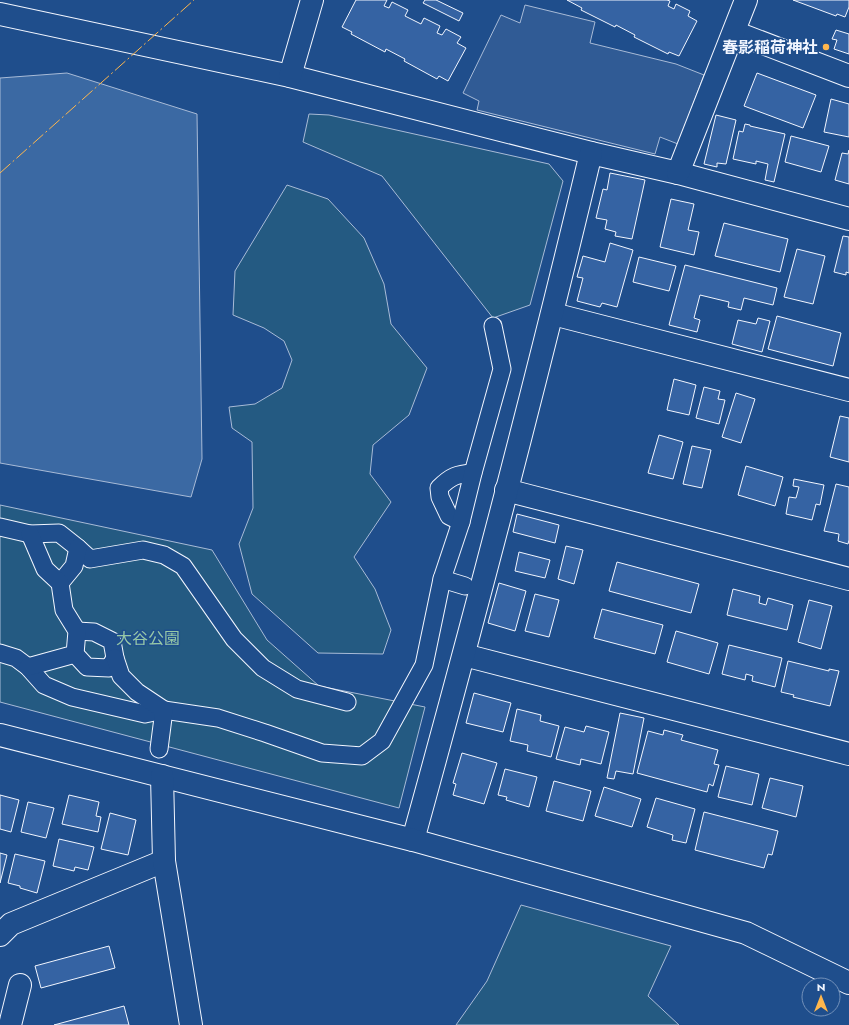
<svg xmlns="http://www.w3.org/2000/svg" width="849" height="1025" font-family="Jost,'Noto Sans JP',sans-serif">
<rect width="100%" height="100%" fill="#1f4e8c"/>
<g fill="#245a82" stroke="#a8bbd7">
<polygon points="309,114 329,115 549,164 563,181 530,305 493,318 382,176 303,142"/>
<polygon points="287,185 328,199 364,238 384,284 391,324 427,368 409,415 373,445 370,474 391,502 354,557 375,589 391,630 383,654 318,653 252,594 239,544 253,508 252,442 232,428 229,407 255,404 282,388 292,360 284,341 264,328 233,315 235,271"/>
<polygon points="0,505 212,550 267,640 319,686 425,707 399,808 0,702"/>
<polygon points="521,905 671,946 648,996 679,1025 456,1025 487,981"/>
</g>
<polygon fill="#305b95" stroke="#a8bbd7" points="525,5 595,22 590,43 676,64 704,75 678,144 660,137 655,154 477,110 479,101 463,93 501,15 520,23"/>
<polygon fill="#3b69a3" stroke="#a8bbd7" points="67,73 197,114 202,459 191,497 0,463 0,78"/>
<g fill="#3563a3" stroke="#f2f6ff">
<polygon points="356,0 387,0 384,6 389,8 392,2 408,10 405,16 421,24 424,18 440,26 437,33 442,35 446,29 461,37 457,43 466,48 448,81 439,76 437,79 404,61 405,59 386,49 385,52 351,34 352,32 342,27"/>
<polygon points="425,0 436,0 463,13 459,21 423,3"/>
<polygon points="567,0 667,0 670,1 668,6 674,9 676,4 690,11 688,16 697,21 679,56 669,52 668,54 634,37 635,35 616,25 615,27 581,10 582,8"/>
<polygon points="793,0 849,0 849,7 845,17 837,14 836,16"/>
<polygon points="836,30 849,34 849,54 834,49 837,40 832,39"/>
<polygon points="757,73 816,95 803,128 744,106"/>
<polygon points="831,99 849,104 849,137 824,132"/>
<polygon points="716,115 736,120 726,164 717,163 717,167 704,164"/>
<polygon points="745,124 750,125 750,126 785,134 774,182 765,180 768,164 756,161 756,164 733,159 739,131 743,132"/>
<polygon points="791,136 829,146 821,172 785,162"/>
<polygon points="849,150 849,184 835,180 842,153 848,154"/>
<polygon points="610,173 645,180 632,239 615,236 616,232 605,229 607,220 596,218 603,189 607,190"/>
<polygon points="671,199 694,204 688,230 699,232 694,255 660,247"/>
<polygon points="724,223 788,239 780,272 715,256"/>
<polygon points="843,236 849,237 849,273 846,272 846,275 834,272"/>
<polygon points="610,243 633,250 617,307 602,303 600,307 577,301 583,278 577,277 583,256 605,262"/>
<polygon points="797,249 825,256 813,304 784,297"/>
<polygon points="639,257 676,266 669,291 633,282"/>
<polygon points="685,265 777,288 773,305 744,298 741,310 728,307 729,302 700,295 694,318 700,320 697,332 669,325"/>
<polygon points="777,316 841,333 833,366 768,349"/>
<polygon points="758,318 770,321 762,352 732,344 738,320 756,324"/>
<polygon points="674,379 696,385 689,415 667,410"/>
<polygon points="704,387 720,391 718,399 725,400 719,424 696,418"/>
<polygon points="736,393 755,399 741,443 722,437"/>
<polygon points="840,416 849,418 849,462 830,457"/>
<polygon points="659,435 683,442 673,479 648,473"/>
<polygon points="692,446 711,450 702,488 683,484"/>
<polygon points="746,466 783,477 775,506 738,495"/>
<polygon points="794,479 824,485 820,505 816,504 812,520 786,514 789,497 796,498 799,487 793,486"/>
<polygon points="836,484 849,487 849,540 848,544 838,541 839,534 824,531"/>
<polygon points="517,514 559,525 555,543 513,532"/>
<polygon points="566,546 583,550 574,584 558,579"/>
<polygon points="519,552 550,560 545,578 515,571"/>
<polygon points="617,562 699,584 691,613 609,591"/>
<polygon points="499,583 526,591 515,631 488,623"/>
<polygon points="733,589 760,596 759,603 766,605 768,598 793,605 787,630 727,615"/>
<polygon points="535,594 559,600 549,637 525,631"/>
<polygon points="809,600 832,606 821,649 798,642"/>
<polygon points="602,609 663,625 655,654 594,638"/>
<polygon points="676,631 718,643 709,674 667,662"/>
<polygon points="729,645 782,658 775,687 752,681 753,676 746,674 745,680 722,674"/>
<polygon points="788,661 829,671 829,669 839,671 830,706 793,697 794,695 781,692"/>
<polygon points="474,693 511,703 503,732 466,723"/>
<polygon points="517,709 541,715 540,721 559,726 551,757 527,751 528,745 510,741"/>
<polygon points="620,713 644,718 633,774 616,771 614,779 607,778"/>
<polygon points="586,726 609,732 601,764 581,759 580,765 556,759 565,727 584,732"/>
<polygon points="664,730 683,735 681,740 718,750 714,764 719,765 713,786 709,784 707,792 637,773 648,731 663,735"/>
<polygon points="462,753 497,763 484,804 453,795 456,784 453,783"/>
<polygon points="726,766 759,774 752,805 718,797"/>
<polygon points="505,769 537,777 529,807 506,800 507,797 498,795"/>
<polygon points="770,778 803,786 796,817 762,808"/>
<polygon points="554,781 591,791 583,821 546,811"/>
<polygon points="604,787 641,799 632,827 595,816"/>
<polygon points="0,795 19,800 11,832 0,829"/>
<polygon points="69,795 99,802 96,816 101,817 98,832 62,824"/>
<polygon points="656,798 695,809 686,843 672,840 673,835 647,827"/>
<polygon points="28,802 54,808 46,838 21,832"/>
<polygon points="704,812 778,831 772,855 768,854 764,868 695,850"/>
<polygon points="110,813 136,820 128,855 101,849"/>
<polygon points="59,839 94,847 88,870 75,867 74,871 53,866"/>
<polygon points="0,853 7,855 0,883"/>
<polygon points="15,854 45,861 37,893 20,888 20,886 8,883"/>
<polygon points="109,946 115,968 41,988 35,966"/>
<polygon points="124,1006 129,1025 54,1025"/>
</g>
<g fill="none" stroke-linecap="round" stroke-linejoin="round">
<defs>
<g id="pedestrian">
<path d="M461,522L449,516L440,497L439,488C451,476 457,474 473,473"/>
<polyline points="0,527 30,534 59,533 78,548 90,559 143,550 164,555 183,566 234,639 263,668 297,689 347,702"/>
<polyline points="442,579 465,586"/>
<polyline points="60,583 74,566 78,548"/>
<polyline points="0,653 16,658 28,667 44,685 72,697 145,714 164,710 218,718 265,733 322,753 362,756 382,741 424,665 442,579 461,522 473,473 502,369 493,326"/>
<polyline points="75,654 87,667 109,668 115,658 112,641 94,632 77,631"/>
<polyline points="115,658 121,676 137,692 164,710 159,749"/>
<polyline points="28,667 75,654 77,631 64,610 60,583 45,569 30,534"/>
</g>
<g id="minor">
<polyline points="0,14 290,76 591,153 678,173 849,219"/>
<polyline points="734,32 849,76"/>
<polyline points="290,76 312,0"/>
<polyline points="678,173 746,0"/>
<polyline points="553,314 849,390"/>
<polyline points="506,490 849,579"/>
<polyline points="464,655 849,754"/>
<path d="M413,840C476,612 536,383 591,153"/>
<polyline points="0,935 11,924 164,861"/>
<polyline points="10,1025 20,985"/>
</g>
<g id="tertiary">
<polyline points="0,735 413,840 746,933 849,983"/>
<polyline points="162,776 164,861 191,1025"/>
</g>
</defs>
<use href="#pedestrian" stroke="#f2f6ff" stroke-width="19"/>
<use href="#minor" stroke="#f2f6ff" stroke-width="24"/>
<use href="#tertiary" stroke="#f2f6ff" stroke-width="24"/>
<use href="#pedestrian" stroke="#1f4e8c" stroke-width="17"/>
<use href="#minor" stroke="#1f4e8c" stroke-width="22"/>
<use href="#tertiary" stroke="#1f4e8c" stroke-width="22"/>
<polyline stroke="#ffb74d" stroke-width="1" stroke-dasharray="14 3 2 3" stroke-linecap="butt" points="0,173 194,0"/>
</g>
<circle fill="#ffb74d" stroke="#1f4e8c" stroke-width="1.5" cx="826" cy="47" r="4"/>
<g text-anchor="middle" stroke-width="3" stroke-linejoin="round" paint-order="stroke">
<g font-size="16" font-weight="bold" fill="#f2f6ff" stroke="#1f4e8c" text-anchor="end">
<text x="818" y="53">春影稲荷神社</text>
</g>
<g font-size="16" fill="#97c8a6" stroke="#1f4e8c">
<text x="148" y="644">大谷公園</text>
</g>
</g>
<g transform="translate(821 997)"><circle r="19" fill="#1f4e8c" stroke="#7391ba"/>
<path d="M0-3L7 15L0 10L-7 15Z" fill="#ffb74d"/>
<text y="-6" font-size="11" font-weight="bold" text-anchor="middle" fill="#f2f6ff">N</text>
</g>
</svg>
